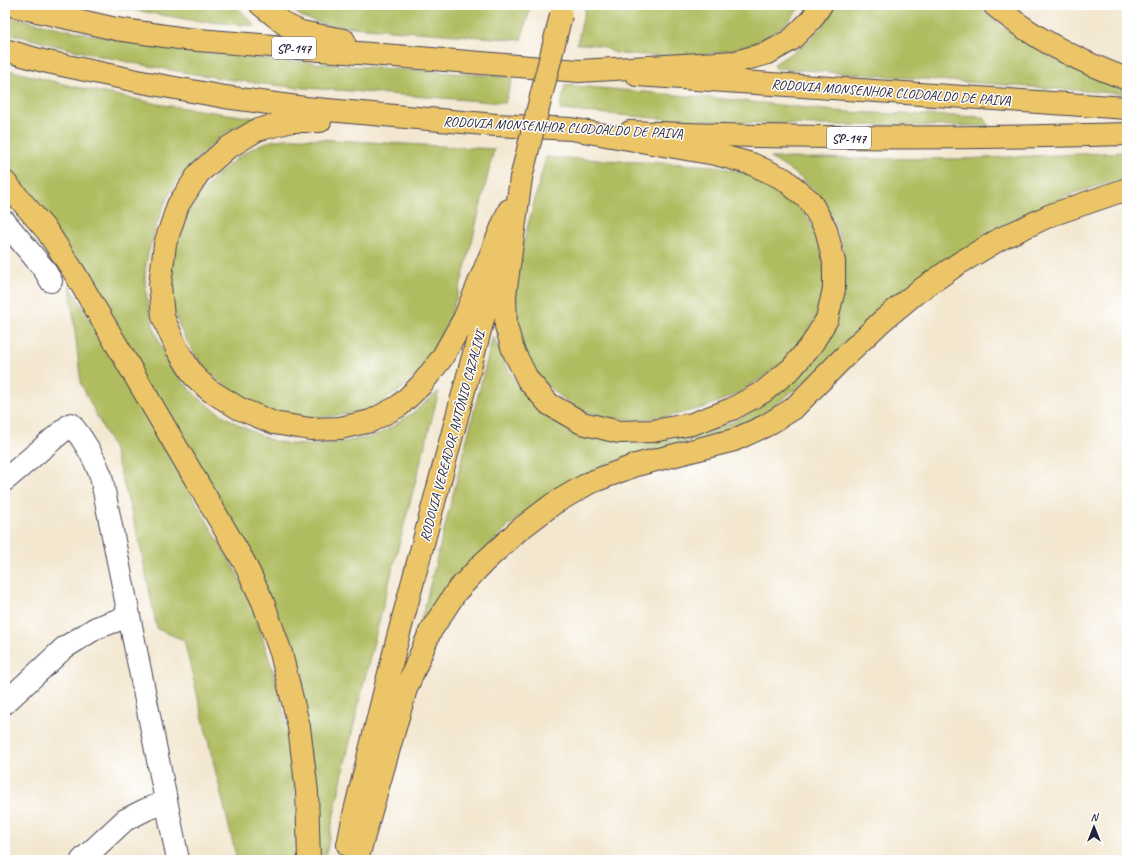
<svg xmlns="http://www.w3.org/2000/svg" width="1132" height="865" font-family="Caveat,sans-serif">
<rect width="100%" height="100%" fill="#fff"/>
<filter id="ink" filterUnits="userSpaceOnUse"><feTurbulence type="fractalNoise" baseFrequency=".025" numOctaves="2"/><feDisplacementMap in="SourceGraphic" scale="8" xChannelSelector="R" yChannelSelector="G"/><feConvolveMatrix kernelMatrix="1 2 1 2 8 2 1 2 1" color-interpolation-filters="sRGB"/></filter>
<filter id="wash" filterUnits="userSpaceOnUse"><feTurbulence type="fractalNoise" baseFrequency=".012" numOctaves="4" result="noise"/><feDisplacementMap in="SourceGraphic" scale="16" xChannelSelector="R" yChannelSelector="G"/><feGaussianBlur stdDeviation="0.9" result="paint"/><feColorMatrix in="noise" values="0 0 0 0 0 0 0 0 0 0 0 0 0 0 0 0 0 1.4 0 .05"/><feComposite in="paint" operator="in"/></filter>
<g filter="url(#wash)">
<rect width="100%" height="100%" fill="#f3e7d0"/>
<g fill="#afbc5e" stroke="#686f4c">
<polygon points="105,5 235,5 255,26 190,20"/>
<polygon points="288,5 531,5 521,40 327,25 302,17"/>
<path d="M586,5H801C769,55 699,58 645,55C636,54 624,55 615,53C610,51 606,47 601,46C594,44 585,44 577,44Z"/>
<polygon points="836,5 976,5 1009,31 1047,55 1086,75 1127,91 1127,94 775,68 774,64 803,46 823,26"/>
<path d="M5,15C171,59 343,65 513,77L505,103C454,99 402,95 351,91C325,89 298,88 272,85C182,74 92,57 5,32Z"/>
<path d="M5,69L71,86L163,105L256,118C246,123 235,127 226,133C207,147 181,172 170,193C162,208 156,225 152,241C148,252 145,266 145,277C146,314 160,354 183,382C201,403 225,418 249,430C257,433 266,439 274,441C302,448 331,445 359,439C365,438 371,437 377,435C400,424 419,408 439,391C399,547 355,702 325,860H320L290,648L18,181L5,166Z"/>
<polygon points="565,85 733,100 845,112 984,117 989,126 815,125 679,120 560,110"/>
<path d="M298,138L494,149C487,178 480,208 473,237C462,280 453,321 428,358C424,364 421,370 417,374C404,389 386,401 368,408C363,411 356,412 349,413C328,418 297,420 275,413C226,397 183,354 172,303C168,280 172,254 180,233C186,215 195,200 207,186C225,167 245,148 271,141C280,139 290,139 298,138Z"/>
<path d="M1127,152V178L1077,192L1039,208L999,227L784,398L762,415L741,426L714,436L609,463L555,491L527,510L503,531L439,600L419,629L493,336C509,375 527,408 566,428C598,445 666,443 700,434C728,427 756,411 778,393C783,389 786,382 789,377C797,365 805,353 814,340C821,330 828,319 835,309C837,305 842,300 844,296C845,292 844,287 845,283C848,250 834,211 811,187C799,175 784,166 770,158L961,159Z"/>
<polygon points="546,157 717,166 751,175 773,184 794,200 810,221 820,246 824,271 823,295 816,318 804,339 784,361 761,378 735,395 706,407 670,416 639,420 607,418 580,410 561,397 543,382 526,360 516,331 515,275"/>
<polygon points="70,286 233,566 251,600 276,681 286,722 293,770 297,822 297,860 237,860 184,640 157,629 139,540 114,450 81,384"/>
</g>
</g>
<g filter="url(#ink)">
<g fill="none" stroke-linecap="round" stroke-linejoin="round">
<defs>
<g id="minor">
<polyline points="5,222 44,269 51,281"/>
<path d="M5,480L71,424C84,440 94,457 101,476L178,860"/>
<polyline points="5,703 64,648 96,628 129,616"/>
<polyline points="82,860 125,820 147,809 166,802"/>
</g>
<g id="major">
<polyline points="637,75 1127,108"/>
<path d="M630,132C796,139 961,139 1127,134"/>
<polyline points="348,845 354,815 398,637 505,237"/>
<polyline points="357,860 406,689 430,632 456,592 483,563 519,530 553,504 589,483 636,465 734,440 765,426 793,409 844,357 882,321 916,293 958,264 1000,239 1051,215 1127,189"/>
</g>
<g id="highway">
<polyline points="11,5 116,29 186,39 579,71 735,62 768,53 791,40 811,20 821,5"/>
<polyline points="261,5 286,25 301,32 344,40"/>
<path d="M994,5C1031,37 1081,62 1127,79"/>
<polyline points="5,50 43,61 142,82 225,97 305,108 496,125 571,129 715,154 752,164 784,179 810,201 826,229 834,262 834,289 827,319 812,344 792,368 763,392 732,409 692,424 653,431 619,432 582,423 549,404 528,380 513,350 506,326 505,295 521,178"/>
<polyline points="320,121 292,121 257,130 226,149 199,173 178,205 165,244 160,285 163,317 177,349 194,376 209,390 240,409 274,423 310,429 340,428 371,421 399,406 421,385 442,358 464,319 509,210"/>
<polyline points="5,182 47,231 74,272 244,562 263,602 281,653 299,727 307,792 309,860"/>
</g>
</defs>
<use href="#minor" stroke="#414051" stroke-width="24"/>
<use href="#major" stroke="#414051" stroke-width="24"/>
<use href="#highway" stroke="#414051" stroke-width="24"/>
<use href="#minor" stroke="#fff" stroke-width="22"/>
<use href="#major" stroke="#edc569" stroke-width="22"/>
<use href="#highway" stroke="#edc569" stroke-width="22"/>
<defs>
<polyline id="highway-bridge" points="521,178 561,15"/>
</defs>
<use href="#highway-bridge" stroke="#414051" stroke-width="24" stroke-linecap="butt"/>
<use href="#highway-bridge" stroke="#edc569" stroke-width="22"/>
</g>
</g>
<g text-anchor="middle" stroke-width="3" stroke-linejoin="round" paint-order="stroke">
<g fill="#fff" stroke="#646476" stroke-width="1">
<rect x="272" y="37" width="44" height="22" rx="3"/>
<rect x="827" y="127" width="44" height="22" rx="3"/>
</g>
<g font-size="13" font-weight="bold" fill="#22223b">
<text x="294" y="53">SP-147</text>
<text x="849" y="143">SP-147</text>
</g>
<g font-size="14" fill="#22223b" stroke="#fff">
<text transform="translate(891 92) rotate(4)" y="5">RODOVIA MONSENHOR CLODOALDO DE PAIVA</text>
<text transform="translate(563 127) rotate(3)" y="5">RODOVIA MONSENHOR CLODOALDO DE PAIVA</text>
<text transform="translate(452 436) rotate(-75)" y="5">RODOVIA VEREADOR ANTÔNIO CAZALINI</text>
</g>
</g>
<rect width="1132" height="865" fill="none" stroke="#fff" stroke-width="20"/>
<g transform="translate(1094 827)" stroke="#ffffff" stroke-width="3" paint-order="stroke">
<path d="M0-3L7 15L0 10L-7 15Z" fill="#22223b"/>
<text y="-6" font-size="11" font-weight="bold" text-anchor="middle" fill="#22223b">N</text>
</g>
</svg>
